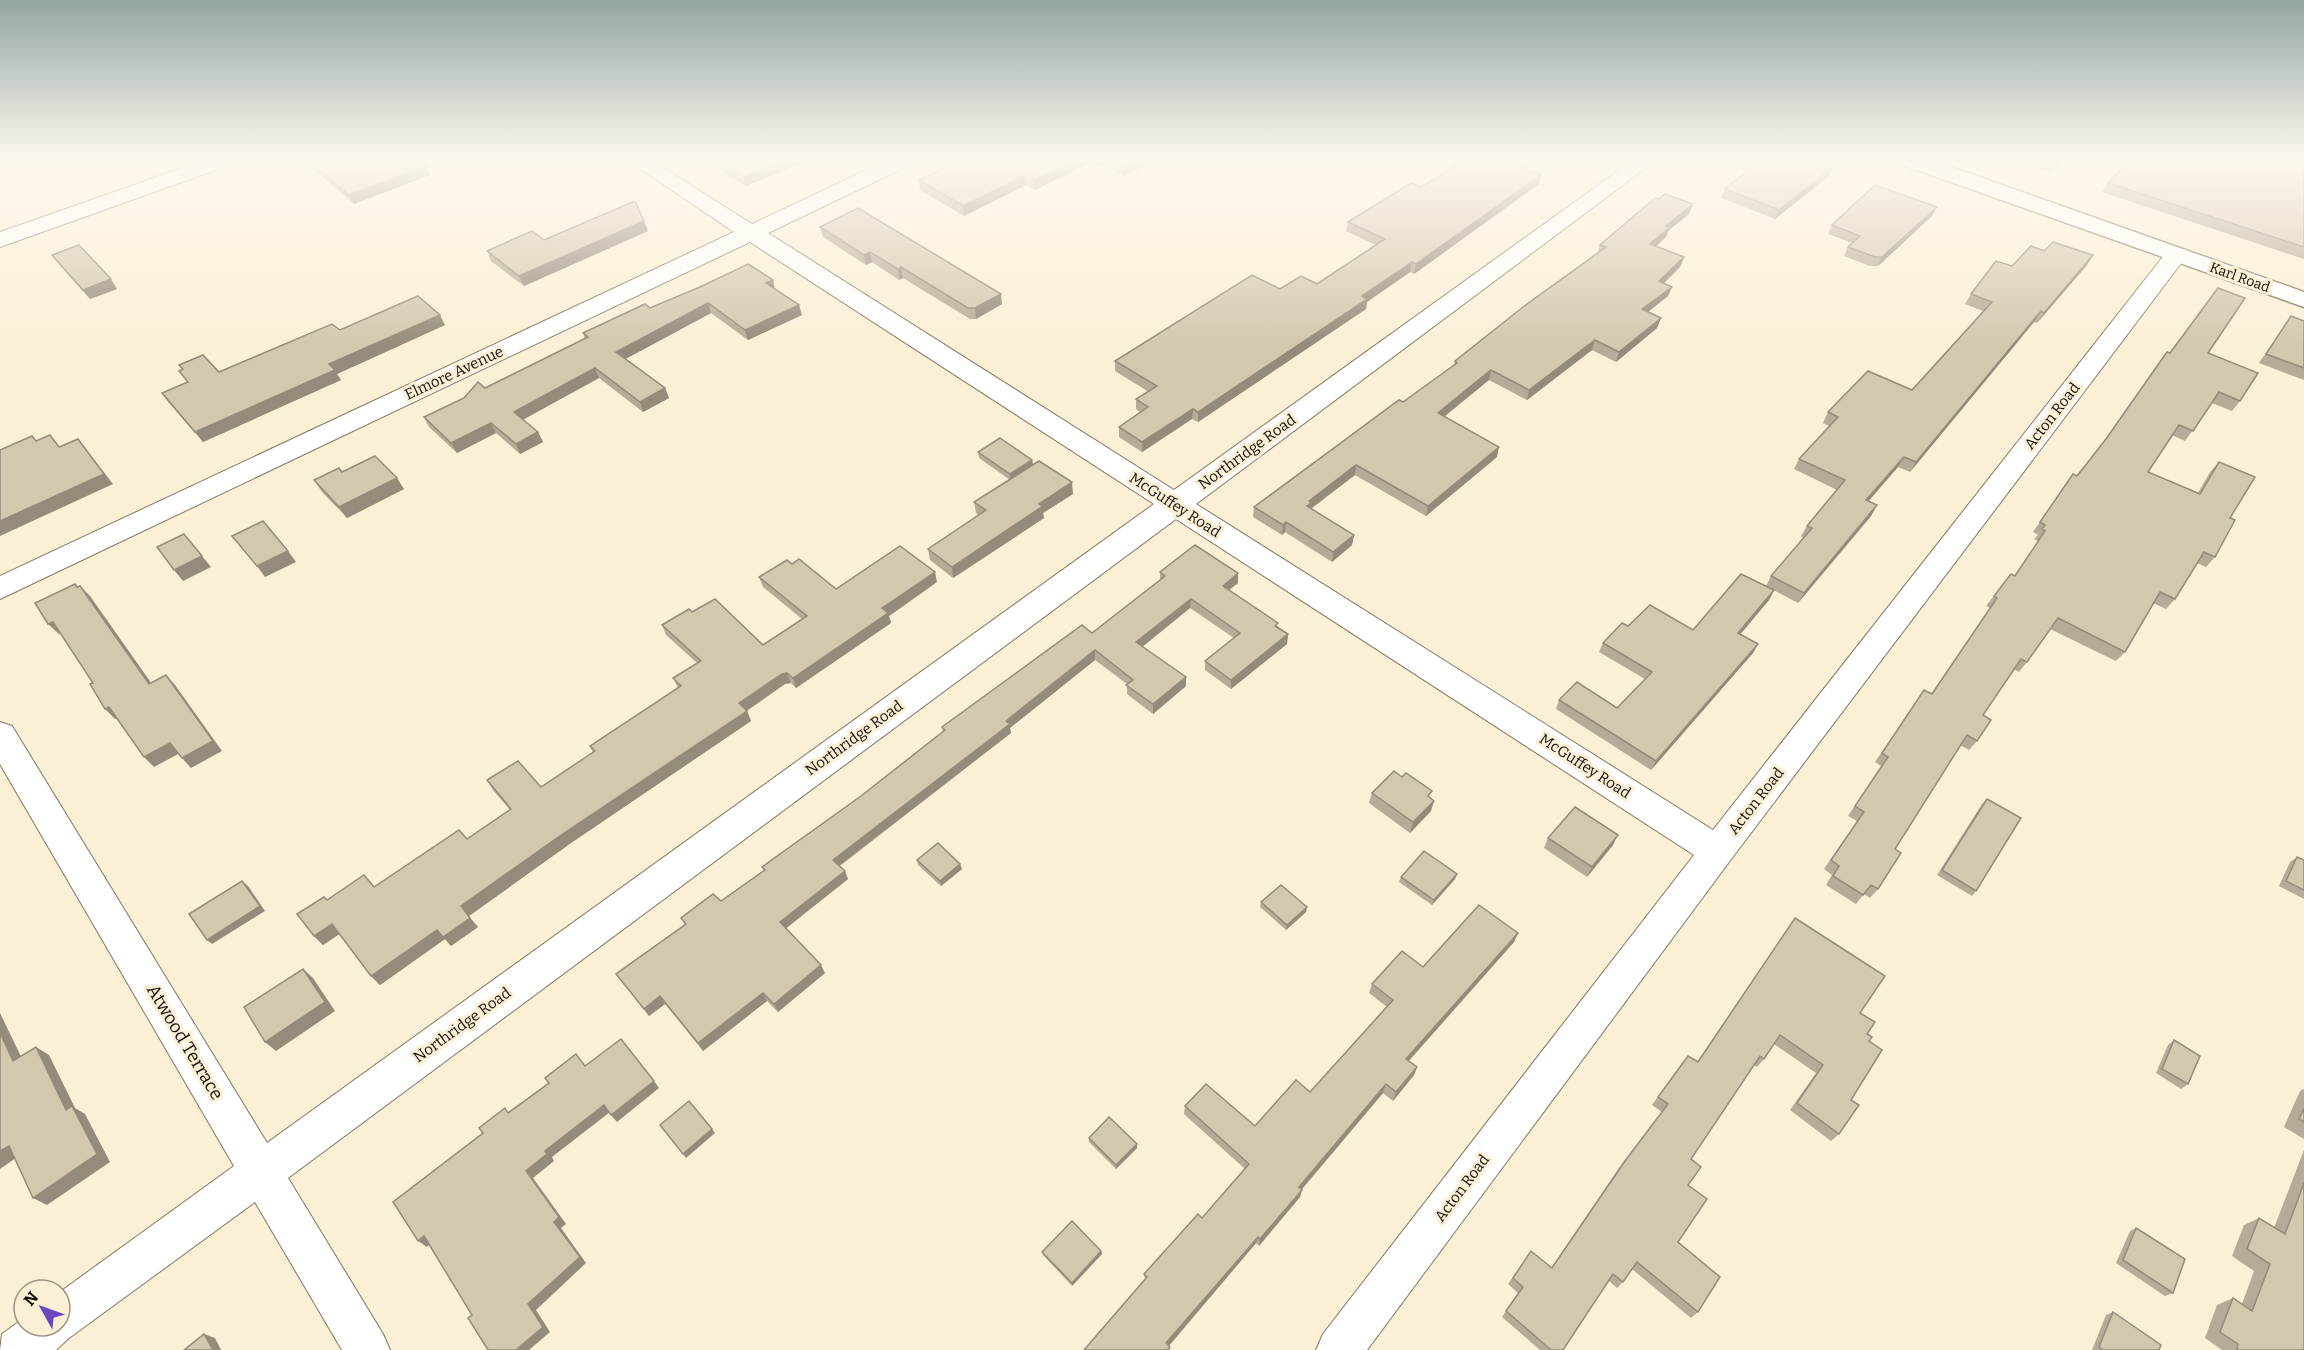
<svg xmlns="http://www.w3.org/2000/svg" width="2304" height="1350" font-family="Bitter,serif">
<rect width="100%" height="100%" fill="#fbefd6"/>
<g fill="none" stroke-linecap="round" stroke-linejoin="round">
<defs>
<g id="street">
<polygon points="211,158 241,158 238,162 0,247 0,232"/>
<polygon points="624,158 648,158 752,224 892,158 919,158 916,162 768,233 1174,490 1636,158 1659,158 1196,504 1713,830 2169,249 2185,249 2188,254 1729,862 1367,1350 1316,1350 1323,1334 1694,855 1176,519 288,1178 383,1334 390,1350 342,1350 255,1202 69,1338 56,1350 0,1350 2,1334 24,1318 24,1326 60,1326 60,1292 234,1166 0,764 0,722 12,726 267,1143 1154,504 750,242 0,599 0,576 734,232"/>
</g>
<polygon id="secondary" points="1894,158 1926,158 2304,292 2304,307 1897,163"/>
</defs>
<use href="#street" stroke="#827861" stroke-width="2"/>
<use href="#secondary" stroke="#827861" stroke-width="3"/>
<use href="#street" fill="#fff" fill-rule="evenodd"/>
<use href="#secondary" fill="#fff" fill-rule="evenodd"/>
</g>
<g fill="#b5ab96">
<polygon points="312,158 430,158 420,162 426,166 430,175 354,204 313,169 308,160"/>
<polygon points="707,158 816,158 746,186 708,163"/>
<polygon points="965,158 1161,158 1124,176 1104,165 1101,167 1092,162 1035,190 1026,185 964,216 920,190 919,180"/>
<polygon points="1713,158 1808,158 1829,176 1775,219 1721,198 1725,189 1747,172"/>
<polygon points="2007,158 2066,158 2050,172"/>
<polygon points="2304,158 2304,259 2102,192 2108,183"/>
<polygon points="1541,175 1539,184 1414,274 1410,272 1367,302 1366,309 1198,422 1192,419 1142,452 1119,437 1119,427 1140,412 1136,409 1136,399 1149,392 1115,371 1115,361 1280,289 1317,284 1376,245 1346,231 1348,222 1421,187"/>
<polygon points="1937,207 1932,216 1878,266 1870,266 1844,256 1848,247 1852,243 1828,234 1832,225"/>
<polygon points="1689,214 1669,230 1666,237 1656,246 1684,257 1680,267 1664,283 1672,287 1668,296 1648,312 1661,318 1657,328 1616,362 1592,350 1527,400 1489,380 1444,417 1497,457 1426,516 1355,475 1311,509 1354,535 1352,545 1332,562 1285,532 1282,535 1253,517 1254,507 1454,365 1455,361 1598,252 1600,245"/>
<polygon points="820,227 1002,304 976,319 970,319 903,278 899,280 872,262 866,265 823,237"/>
<polygon points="648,231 524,286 491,261 487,251 544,240"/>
<polygon points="52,255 117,289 90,299 59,264"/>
<polygon points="2087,265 2037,323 2034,322 1910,472 1898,467 1868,501 1877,505 1871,516 1798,603 1766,586 1771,576 1804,538 1801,536 1807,526 1837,490 1794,469 1799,459 1829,426 1823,423 1828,412 1912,390 1983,311 1965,304 1971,294 2012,266"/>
<polygon points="773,280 775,289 802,315 748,340 711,313 625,359 665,388 669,398 643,412 599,378 523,419 538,432 543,442 520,454 496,433 457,453 429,427 424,417 485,388 585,339 583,333 650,308"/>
<polygon points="2291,316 2304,321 2304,380 2259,363 2285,325"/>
<polygon points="445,325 337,374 341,380 203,442 169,403 162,393 187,382 179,371 182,370 179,365 219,372 340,330"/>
<polygon points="2170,353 2208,353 2240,401 2232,411 2212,403 2185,441 2172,435 2148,472 2198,493 2210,472 2219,462 2230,518 2215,557 2206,567 2197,563 2175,599 2166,609 2153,603 2125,652 2116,661 2050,629 2027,662 2019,672 2014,669 1983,715 1977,741 1969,750 1960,745 1895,849 1878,889 1870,898 1864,894 1856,904 1826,885 1832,875 1824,869 1857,821 1848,816 1881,766 1875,762 1924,690 1931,694 1990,608 1986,606 2011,574 2014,576 2038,541 2034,539 2038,535 2033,532 2073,474 2077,476 2104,443"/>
<polygon points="978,452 1032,460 1033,465 1073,494 1043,513 1044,518 953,578 930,560 928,549 979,515 976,513 974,502 1010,480 979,458"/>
<polygon points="342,472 404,489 347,518 322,492 314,480"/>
<polygon points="792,564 836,589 937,582 889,616 891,623 796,688 791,683 785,684 747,711 751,721 571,843 469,916 478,927 451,946 445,939 380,985 371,976 339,934 323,945 314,936 327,900 374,887 467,839 510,810 493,790 487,780 541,787 593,753 590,746 678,688 673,678 697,663 666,635 662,625 692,612 763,645 802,619 763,587 759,577"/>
<polygon points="1160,572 1238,583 1229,590 1288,634 1287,644 1231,689 1205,670 1205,661 1234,638 1190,608 1142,647 1186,686 1153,714 1127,694 1127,684 1095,660 1010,728 1011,733 840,866 848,879 786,928 825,973 778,1012 767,1001 703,1051 665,1004 649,1016 616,974 685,925 681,918 721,901 764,870 762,867 861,796 943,732 942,727 1092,633 1160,580"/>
<polygon points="1774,590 1769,600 1740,634 1758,644 1753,653 1651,770 1556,709 1559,700 1617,708 1645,679 1599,652 1603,643 1628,626 1693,630"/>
<polygon points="1372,793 1431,811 1410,833 1369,803"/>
<polygon points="1987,799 1976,891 1972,896 1937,875 1982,804"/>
<polygon points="1548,838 1613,845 1587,877 1544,848"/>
<polygon points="2297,857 2304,860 2304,899 2279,886 2290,862"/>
<polygon points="917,860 962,869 941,886 918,865"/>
<polygon points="1457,874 1455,879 1432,905 1399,882 1401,877"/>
<polygon points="1261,902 1306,912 1286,930 1260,907"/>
<polygon points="1795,918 1860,1013 1869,1041 1851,1100 1839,1134 1831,1141 1790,1110 1816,1073 1774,1044 1764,1059 1757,1067 1754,1065 1691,1159 1688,1185 1678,1242 1698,1312 1691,1318 1632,1269 1623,1282 1617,1288 1609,1281 1563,1350 1540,1350 1502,1317 1518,1293 1508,1284 1531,1251 1551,1268 1619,1168 1662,1112 1652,1105 1682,1063 1697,1062"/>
<polygon points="1518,933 1514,942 1409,1061 1417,1067 1414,1075 1393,1101 1383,1093 1301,1190 1300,1197 1259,1246 1256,1243 1169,1346 1170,1347 1170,1350 1084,1350 1145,1280 1144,1274 1202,1218 1245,1169 1184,1114 1185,1106 1255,1126 1310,1092 1387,1007 1369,993 1372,984 1423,967"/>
<polygon points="2174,1040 2188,1084 2181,1089 2156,1073 2168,1045"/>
<polygon points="2304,1089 2304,1139 2284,1127 2300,1091"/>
<polygon points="1089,1138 1137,1148 1116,1169 1089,1142"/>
<polygon points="2304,1150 2304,1350 2222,1350 2205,1338 2217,1305 2233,1298 2242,1304 2254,1271 2232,1256 2244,1225 2259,1218 2274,1228"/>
<polygon points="2136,1228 2173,1293 2165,1296 2116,1263 2130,1231"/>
<polygon points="1101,1251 1102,1254 1072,1286 1043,1255 1042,1252"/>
<polygon points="2113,1312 2159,1350 2092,1350 2106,1315"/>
</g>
<g fill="#948b7a">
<polygon points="411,158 430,158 414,164"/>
<polygon points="791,158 816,158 746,186 743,177"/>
<polygon points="1079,158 1091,158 1092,162 1035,190 1034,180"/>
<polygon points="1101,158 1104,158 1104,165 1101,167"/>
<polygon points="1141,158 1161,158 1124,176 1124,166"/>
<polygon points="2061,158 2066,158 2050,172 2056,163"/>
<polygon points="426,166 430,175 354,204 349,195"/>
<polygon points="1833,167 1829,176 1775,219 1779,210"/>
<polygon points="1025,175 1026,185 964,216 963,206"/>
<polygon points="1541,175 1539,184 1414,274 1416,264"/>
<polygon points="1693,204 1689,214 1669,230 1666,237 1647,254 1650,244 1666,226"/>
<polygon points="1937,207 1932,216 1878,266 1882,257"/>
<polygon points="644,221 648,231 524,286 519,276"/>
<polygon points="870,252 872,262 866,265 864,255"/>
<polygon points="2093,255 2087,265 2037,323 2044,313"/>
<polygon points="1684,257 1680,267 1656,291 1659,281"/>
<polygon points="1412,262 1410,272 1367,302 1366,309 1198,422 1198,412"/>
<polygon points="901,267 903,278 899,280 898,269"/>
<polygon points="111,279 117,289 90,299 83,290"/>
<polygon points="773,280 775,290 766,283"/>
<polygon points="1672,287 1668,296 1639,319 1642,309"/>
<polygon points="1001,294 1002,304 976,319 975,308"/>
<polygon points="708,303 711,313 620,362 616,352"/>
<polygon points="799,305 802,315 748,340 745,330"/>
<polygon points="2041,311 2034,322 1910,472 1916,462"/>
<polygon points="440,315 445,325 337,374 341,380 203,442 195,432 329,364"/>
<polygon points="1661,318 1657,328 1616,362 1619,352"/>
<polygon points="1595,340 1592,350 1527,400 1529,390"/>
<polygon points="595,368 599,378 519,422 514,412"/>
<polygon points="1491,370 1489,380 1436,423 1438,413"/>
<polygon points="665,388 669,398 643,412 640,402"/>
<polygon points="1193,409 1192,419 1142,452 1142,442"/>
<polygon points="491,423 496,433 457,453 451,443"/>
<polygon points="538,432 543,442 520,454 516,444"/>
<polygon points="78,439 113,484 0,536 0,521"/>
<polygon points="1499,447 1497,457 1426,516 1428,506"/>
<polygon points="1904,457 1898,467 1860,511 1866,500"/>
<polygon points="1032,460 1033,465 1010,480 1010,474"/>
<polygon points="1356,465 1355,475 1310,509 1307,506 1309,501"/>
<polygon points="397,478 404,489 347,518 339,507"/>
<polygon points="1072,482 1073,494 1043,513 1044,518 953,578 952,567 1039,504"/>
<polygon points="1877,505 1871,516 1798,603 1804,593"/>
<polygon points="1286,522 1285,532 1282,535 1283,525"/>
<polygon points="1354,535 1352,545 1332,562 1333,552"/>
<polygon points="288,551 296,562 265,577 257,566"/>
<polygon points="202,556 211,567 183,581 174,570"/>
<polygon points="935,572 937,582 889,616 891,623 796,688 793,678 882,608"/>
<polygon points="1238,573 1238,583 1222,595 1223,586"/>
<polygon points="80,586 90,596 159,694 149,684"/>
<polygon points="1774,590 1769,600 1734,642 1738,633"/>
<polygon points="1191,599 1190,608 1136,652 1136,642"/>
<polygon points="53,622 63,632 59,634 48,624"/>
<polygon points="1288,634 1287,644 1231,689 1231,680"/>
<polygon points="1758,644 1753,653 1651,770 1656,761"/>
<polygon points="1095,650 1095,660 1010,728 1011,733 836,868 833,860"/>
<polygon points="787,673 791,683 785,684 743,713 739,703 782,674"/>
<polygon points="166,675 175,685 222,751 191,768 182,758"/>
<polygon points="1186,677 1186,686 1153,714 1153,704"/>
<polygon points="109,707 119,717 115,719 105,709"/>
<polygon points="747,711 751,721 571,843 469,916 461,906 564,833"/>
<polygon points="170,743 180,753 154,767 144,757"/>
<polygon points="1434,801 1431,811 1410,833 1413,822"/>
<polygon points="1618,835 1613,845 1587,877 1592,867"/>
<polygon points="960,864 962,869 941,886 940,881"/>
<polygon points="845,871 848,879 784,930 780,922"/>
<polygon points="1457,874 1455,879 1432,905 1434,900"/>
<polygon points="242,881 248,886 265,911 212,944 207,940"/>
<polygon points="1307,907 1306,912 1286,930 1287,925"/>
<polygon points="470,918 478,927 451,946 445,939 380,985 371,976 437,930"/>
<polygon points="332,924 341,933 323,945 314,936"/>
<polygon points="1518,933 1514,942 1403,1067 1406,1059"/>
<polygon points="821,965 825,973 778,1012 774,1004"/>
<polygon points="303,969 313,978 335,1011 276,1051 265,1042"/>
<polygon points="763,993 767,1001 703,1051 698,1043"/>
<polygon points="660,996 665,1004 649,1016 644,1009"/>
<polygon points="0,1013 27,1069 13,1061 0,1033"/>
<polygon points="36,1047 49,1055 75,1108 85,1114 110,1162 47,1205 33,1198 66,1110"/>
<polygon points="1417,1067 1414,1075 1393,1101 1396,1092"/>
<polygon points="654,1081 659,1088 617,1122 611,1115"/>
<polygon points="1386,1084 1383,1093 1297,1195 1299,1187"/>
<polygon points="604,1105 610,1112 552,1157 554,1161 533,1178 566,1224 561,1228 586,1263 536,1310 550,1332 529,1350 516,1350 528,1304 554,1222 526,1171 545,1151"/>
<polygon points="712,1129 715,1133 686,1158 683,1154"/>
<polygon points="1137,1144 1137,1148 1116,1169 1116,1165"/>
<polygon points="9,1146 23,1153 0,1169 0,1151"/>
<polygon points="1302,1190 1300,1197 1259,1246 1260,1239"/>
<polygon points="424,1236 432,1242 427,1247 418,1241"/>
<polygon points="1258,1237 1256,1243 1166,1349 1166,1343"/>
<polygon points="1101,1251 1102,1254 1072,1286 1072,1283"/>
<polygon points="204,1334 215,1338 221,1350 213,1350"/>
</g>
<g fill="#d3c7ae" stroke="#948b7a" stroke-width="1.5">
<polygon points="312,158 415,158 426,166 349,195 308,160"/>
<polygon points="712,158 791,158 743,177"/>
<polygon points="965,158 1079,158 1034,180 1025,175 963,206 919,180"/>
<polygon points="1109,158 1141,158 1124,166"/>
<polygon points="1469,158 1501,158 1541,175 1416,264 1412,262 1362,296 1367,299 1198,412 1193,409 1142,442 1119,427 1148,407 1136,399 1157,386 1115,361 1252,275 1280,289 1301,276 1317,284 1385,239 1348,222 1411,183 1421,187"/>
<polygon points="1738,158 1808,158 1833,167 1779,210 1725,189 1755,165"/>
<polygon points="2040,158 2061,158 2056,163"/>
<polygon points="2133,158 2304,158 2304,247 2108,183"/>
<polygon points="1875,185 1937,207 1882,257 1875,257 1848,247 1860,236 1832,225"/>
<polygon points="1665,194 1693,204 1666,226 1670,227 1650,244 1684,257 1659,281 1672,287 1642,309 1661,318 1619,352 1595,340 1529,390 1491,370 1438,413 1499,447 1428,506 1356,465 1309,501 1311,503 1307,506 1354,535 1333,552 1286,522 1283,525 1254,507 1399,400 1403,402 1457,363 1455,361 1523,307 1606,247 1600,245 1655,198 1659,199"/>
<polygon points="635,201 644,221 519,276 487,251 532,231 544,240"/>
<polygon points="858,208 1001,294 975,308 968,308 901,267 898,269 870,252 864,255 820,227"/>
<polygon points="2053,242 2093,255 2044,313 2041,311 1916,462 1904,457 1866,500 1877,505 1804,593 1771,576 1812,528 1807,526 1845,480 1799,459 1838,417 1828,412 1868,371 1912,390 1992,302 1971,294 1996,261 2012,266 2031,246 2044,251"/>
<polygon points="79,245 111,279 83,290 52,255"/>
<polygon points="748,264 773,280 766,283 799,305 745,330 708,303 616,352 665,388 640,402 595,368 514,412 538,432 516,444 491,423 451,443 424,417 464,398 478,382 485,388 588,337 583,333 645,304 650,308 700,287"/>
<polygon points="2218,288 2245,298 2208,353 2258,373 2240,401 2219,392 2193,431 2179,425 2148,472 2200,494 2219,462 2255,477 2230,518 2235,520 2215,557 2204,552 2175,599 2160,592 2125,652 2058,618 2027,662 2021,659 1983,715 1991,720 1977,741 1967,735 1895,849 1901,853 1878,889 1871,885 1863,895 1833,876 1839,866 1831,860 1864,812 1855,806 1888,757 1882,753 1924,690 1932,694 1997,598 1994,596 2011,574 2015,576 2045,531 2042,529 2045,525 2040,522 2073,474 2077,476 2106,439 2167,352 2170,353"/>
<polygon points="418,296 440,315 329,364 335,370 195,432 162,393 188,382 179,371 183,369 179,365 203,355 219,372 332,324 340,330"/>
<polygon points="2291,316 2304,321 2304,368 2266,354"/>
<polygon points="50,435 59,447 78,439 104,474 0,521 0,450 32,436 36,441"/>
<polygon points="1000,438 1032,460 1010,474 978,452"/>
<polygon points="375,456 397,478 339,507 314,480 339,468 342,472"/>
<polygon points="1039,461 1072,482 1039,504 1043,506 952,567 928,549 986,510 974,502"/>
<polygon points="263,521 288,551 257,566 232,536"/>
<polygon points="184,534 202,556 174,570 157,547"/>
<polygon points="1195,545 1238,573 1223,586 1278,623 1275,626 1288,634 1231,680 1205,661 1240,633 1191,599 1136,642 1186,677 1153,704 1126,685 1133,680 1095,650 1006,721 1010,724 833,860 845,871 780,922 821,965 774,1004 763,993 698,1043 660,996 644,1009 616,974 686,924 681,918 713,894 721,901 765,870 762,867 861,796 945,730 942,727 1082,625 1092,633 1165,576 1160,572"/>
<polygon points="900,546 935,572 882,608 888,613 793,678 787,673 782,674 739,703 747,711 564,833 461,906 470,918 443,937 437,930 371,976 332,924 314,936 297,914 324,897 327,900 364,875 374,887 459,830 467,839 511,809 487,780 518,761 541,787 595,751 590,746 681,686 673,678 701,661 662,625 689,609 692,612 715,599 763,645 807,616 759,577 787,560 792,564 799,559 836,589"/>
<polygon points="1741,574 1774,590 1738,633 1758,644 1656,761 1559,700 1577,682 1617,708 1652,672 1603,643 1622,623 1628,626 1650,605 1693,630"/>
<polygon points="75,584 77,587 80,586 149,684 166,675 213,741 182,758 170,743 144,757 109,707 105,709 90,684 93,683 53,622 48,624 35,603"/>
<polygon points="1394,771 1402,777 1406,773 1432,791 1428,796 1434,801 1413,822 1372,793"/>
<polygon points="1987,799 2021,818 1976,891 1942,870"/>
<polygon points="1575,807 1618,835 1592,867 1548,838"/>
<polygon points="938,843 960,864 940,881 917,860"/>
<polygon points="1424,851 1457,874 1434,900 1401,877"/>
<polygon points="2297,857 2304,860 2304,890 2286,881"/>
<polygon points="242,881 260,906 207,940 189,914"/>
<polygon points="1281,885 1307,907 1287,925 1261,902"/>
<polygon points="1479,905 1518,933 1406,1059 1417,1067 1396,1092 1386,1084 1299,1187 1302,1190 1260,1239 1258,1237 1166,1343 1170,1347 1167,1350 1084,1350 1147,1277 1144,1274 1198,1214 1202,1218 1249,1164 1185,1106 1206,1084 1255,1126 1296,1080 1310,1092 1393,1000 1372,984 1402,951 1423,967"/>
<polygon points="1795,918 1885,976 1860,1013 1875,1022 1867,1034 1872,1037 1869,1041 1882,1050 1851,1100 1859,1105 1839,1134 1797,1103 1823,1065 1780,1035 1764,1059 1760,1056 1691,1159 1701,1167 1688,1185 1707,1199 1678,1242 1720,1277 1698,1312 1637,1262 1623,1282 1613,1274 1563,1350 1551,1350 1506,1311 1523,1287 1513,1278 1531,1251 1552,1268 1625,1161 1668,1104 1658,1097 1688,1056 1698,1062"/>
<polygon points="303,969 325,1002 265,1042 244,1007"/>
<polygon points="0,1033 13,1061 36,1047 66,1110 72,1106 97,1154 33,1198 9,1146 0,1151"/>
<polygon points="621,1039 654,1081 611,1115 604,1105 545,1151 547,1154 526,1171 559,1217 554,1222 580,1257 528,1304 543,1327 516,1350 488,1350 468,1318 472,1315 424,1236 418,1241 393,1202 483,1133 479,1128 505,1108 508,1113 549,1083 545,1078 576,1054 585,1066"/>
<polygon points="2174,1040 2200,1056 2188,1084 2162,1069"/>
<polygon points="689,1101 712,1129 683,1154 660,1125"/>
<polygon points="2304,1108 2304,1122 2299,1119"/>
<polygon points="1109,1117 1137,1144 1116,1165 1089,1138"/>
<polygon points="2304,1183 2304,1350 2237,1350 2238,1344 2220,1332 2233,1298 2252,1311 2270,1264 2247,1249 2259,1218 2285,1234"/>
<polygon points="1072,1221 1101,1251 1072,1283 1042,1252"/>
<polygon points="2136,1228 2185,1259 2173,1293 2123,1260"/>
<polygon points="2113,1312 2161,1345 2159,1350 2103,1350 2099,1347"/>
<polygon points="204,1334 213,1350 184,1350"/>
</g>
<linearGradient id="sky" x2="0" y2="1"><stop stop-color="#93a6a4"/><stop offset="0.46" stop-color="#fdf8ed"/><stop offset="1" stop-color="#fdf8ed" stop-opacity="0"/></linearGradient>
<rect width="2304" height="347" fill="url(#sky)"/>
<g text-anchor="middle" stroke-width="6" stroke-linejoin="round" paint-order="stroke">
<g font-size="14" fill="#120e06" stroke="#fbefd6">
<text transform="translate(2240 277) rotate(20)" y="5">Karl Road</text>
</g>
<g font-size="15" fill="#120e06" stroke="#fbefd6">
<text transform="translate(454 373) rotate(-25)" y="5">Elmore Avenue</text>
<text transform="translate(2052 416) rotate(-52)" y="5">Acton Road</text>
<text transform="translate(1247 452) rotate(-36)" y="5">Northridge Road</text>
<text transform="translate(1175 505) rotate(33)" y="5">McGuffey Road</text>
<text transform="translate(854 738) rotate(-36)" y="5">Northridge Road</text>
<text transform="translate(1585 766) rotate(33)" y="5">McGuffey Road</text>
<text transform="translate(1756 801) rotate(-52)" y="5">Acton Road</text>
<text transform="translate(462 1025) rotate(-36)" y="5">Northridge Road</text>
<text transform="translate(1462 1188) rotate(-53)" y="5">Acton Road</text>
</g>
<g font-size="18" fill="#120e06" stroke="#fbefd6">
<text transform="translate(185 1042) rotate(59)" y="6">Atwood Terrace</text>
</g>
</g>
<g transform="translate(42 1308) rotate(310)"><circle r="28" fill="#fbefd6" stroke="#9e9583" stroke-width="1.5"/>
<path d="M0-4.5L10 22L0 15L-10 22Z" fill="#6e46be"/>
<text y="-9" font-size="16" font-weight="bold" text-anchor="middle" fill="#120e06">N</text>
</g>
</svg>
